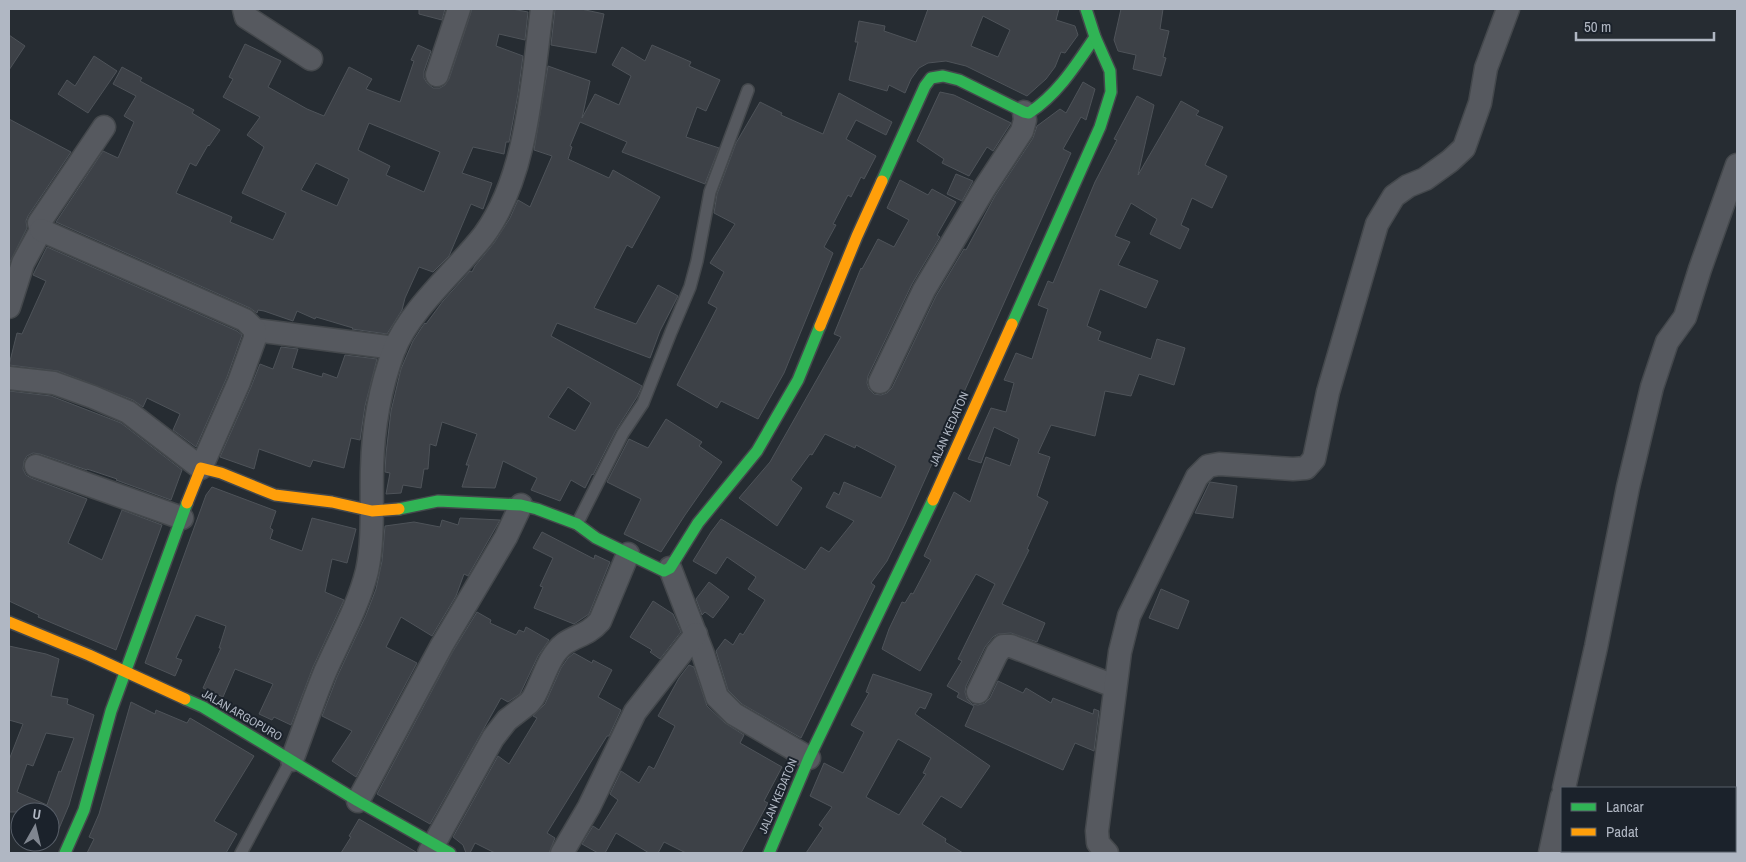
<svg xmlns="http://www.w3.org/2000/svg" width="1746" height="862" font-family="'Archivo Narrow',sans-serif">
<rect width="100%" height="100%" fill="#262c32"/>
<g fill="#3d4147" stroke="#4e5359" fill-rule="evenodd">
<polygon points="419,9 445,9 442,20 419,14"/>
<path d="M472,9H512L528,12L525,40L499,34L496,46L523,56L518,94L509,142H506L504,154L473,147L462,173L492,183L483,209L471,204L449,256L433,272L419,267L405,298L402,310L387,334L352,329L353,328L316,317L315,319L297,311L293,321L264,311L258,310L257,313L250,308L56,222L103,151L118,158L134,122L124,116L136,96L113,84L122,67L142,78L140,81L194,110L192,113L220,130L209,146L208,145L196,166L190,163L176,193L232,217L230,222L273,240L286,213L242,193L264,147L247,135L260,117L223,97L233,79L229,77L245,44L281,61L268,87L307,109L324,116L349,67L372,79L366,89L400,102L414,61L411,60L418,45L431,51L424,71V78L427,83L433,88H440L445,85L449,79ZM369,123L440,152L424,192L386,175L390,166L358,150ZM316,163L349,179L337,206L301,190Z"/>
<polygon points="555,9 581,9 604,14 596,53 551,45"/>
<path d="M928,9H1059L1056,20L1075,26L1078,35L1065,53L1061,52L1055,67L1046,79L1027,96L966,66L946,61L928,63L919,68L911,79L905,93L889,85L887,91L849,80L858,42H855L859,21L885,26L884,31L916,42ZM983,16L1010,30L998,57L971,46Z"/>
<polygon points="1121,9 1163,9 1160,29 1169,31 1163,57 1166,58 1161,76 1133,69 1136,55 1118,51 1114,40"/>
<polygon points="9,35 25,46 9,70"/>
<path d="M652,45L691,62L689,66L720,80L706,111L697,107L686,137L719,148L705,184L622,152L627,142L580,122L570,146L572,147L568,159L609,178L613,170L660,197L632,248L627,245L594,308L636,324L658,285L678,296L660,331L650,358L557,323L551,336L642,386L637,397L616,430L593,475L592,474L585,488L571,480L560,501L531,490L537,478L503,461L495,488L462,487L469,465H466L477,434L442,422L436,446L430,444L428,469H424L421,488L403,485L401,493L386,494L390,473L385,472L386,454L391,411L401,369L413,341L422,327L425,323L426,324L443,301L470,271L472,272L475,266L494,243L510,218L518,200L530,207L552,156L534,150L548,66L590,81L582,118L595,94L619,105L631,76L612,65L622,47L645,61ZM568,387L591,403L575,431L548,417Z"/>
<polygon points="94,56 117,71 88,113 58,94 67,80 75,86"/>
<polygon points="1083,82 1095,89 1086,120 1081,117 1063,149 1071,153 905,524 887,561 871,583 875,586 801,738 742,704 728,690 716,651 725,639 733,645 740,633 743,635 765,600 748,589 756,577 727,557 716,574 693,561 711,532 721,519 805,570 821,547 829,552 854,521 826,507 834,492 839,495 844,482 881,498 896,466 856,445 855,448 825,434 812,455 810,454 791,480 802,488 777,526 739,498 770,462 841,337 834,334 861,268 862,269 878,239 894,247 909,220 887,208 900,180 928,195 932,189 956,202 937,235 940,237 912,284 868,376 867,383 869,389 874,394 881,395 887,393 892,388 936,296 964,249 966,250 995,196 1033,138 1037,126 1060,109 1066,113"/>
<polygon points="940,92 954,95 1011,123 993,151 987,147 969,176 942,163 944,159 917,141"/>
<polygon points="839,93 892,122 886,135 856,120 846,139 876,156 864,179 861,177 851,197 848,195 833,224 836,225 824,247 833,253 784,373 758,419 721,401 717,408 677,385 717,308 708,303 724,272 710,263 735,224 714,213 717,194 736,143 760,102 782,113 781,115 823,134"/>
<polygon points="1137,96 1154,105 1138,175 1181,101 1199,111 1196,115 1223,127 1205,165 1227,176 1212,208 1192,198 1181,225 1189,229 1180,249 1150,234 1157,219 1131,203 1115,236 1130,242 1118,265 1158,281 1146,308 1100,289 1087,326 1101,332 1098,340 1151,359 1157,339 1185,348 1174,385 1139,374 1131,396 1105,391 1095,436 1051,425 1038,453 1050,457 1037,496 1048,502 1027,549 1029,550 1002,604 1045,623 1037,642 1011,633 998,634 993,637 985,647 966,686 965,692 967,699 972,704 978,705 985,703 990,698 998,681 1023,693 1026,688 1051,703 1053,698 1093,714 1094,709 1099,711 1094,751 1075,743 1063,770 965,726 974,706 957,697 959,693 947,686 962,661 958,659 995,584 976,574 920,671 882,649 889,629 902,602 905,603 911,593 913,594 931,560 924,556 954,492 970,502 986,457 1010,466 1019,439 994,427 981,463 968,459 991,408 1006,412 1014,383 1004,380 1016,353 1032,359 1048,309 1038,305 1048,281 1053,283 1095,182 1117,140 1114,139"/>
<polygon points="9,119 71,152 28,216 26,221 27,228 9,264"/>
<polygon points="956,174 973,181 962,201 947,194"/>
<polygon points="47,247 237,331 242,335 227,377 196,447 173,430 180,414 147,398 143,407 133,400 58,371 9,365 17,333 22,334 46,281 33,275"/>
<polygon points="281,347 298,349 292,368 322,377 323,373 337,378 345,355 377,359 365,406 360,440 351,438 344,468 313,460 310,467 259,449 254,469 220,457 251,387 260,364 273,369"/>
<polygon points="9,391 51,396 121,423 182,470 171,500 116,480 117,479 87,469 87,470 40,454 33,453 27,456 24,461 23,469 26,475 31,478 87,499 68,543 102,560 122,510 162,525 116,650 38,617 39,615 9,601"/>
<polygon points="666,419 702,442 699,446 722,462 685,515 661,552 624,534 641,499 607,482 629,439 648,448"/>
<polygon points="1210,482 1237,486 1233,518 1195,513"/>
<polygon points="212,487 276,511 270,528 273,530 270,539 302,551 312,518 356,529 347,563 332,559 325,592 344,600 313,667 291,725 274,717 272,720 259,714 273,684 235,669 223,697 203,688 221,648 219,648 226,626 196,615 176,658 182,660 175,676 145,663 206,495"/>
<polygon points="460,518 500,520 468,576 464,574 456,596 432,636 401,617 386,647 417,663 356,777 332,761 352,731 322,716 337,677 366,615 376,589 382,561 385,526 414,522 440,527 442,520 458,525"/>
<polygon points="542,532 594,559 595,555 610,562 589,614 574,624 534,608 543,587 540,586 553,558 533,548"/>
<polygon points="709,582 729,597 713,618 705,612 702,615 696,599"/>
<polygon points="1161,589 1189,601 1178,629 1149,618"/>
<polygon points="653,601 673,614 681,632 660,659 650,652 652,650 630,637"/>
<polygon points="477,612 491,620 490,623 516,635 519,630 524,632 526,627 549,640 538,656 520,694 508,702 501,698 430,824 377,794 453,651"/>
<path d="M9,646L46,654L59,659L51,696L68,699L67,704L94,715L69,805L55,838L50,836V812H9V760L23,724L9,720ZM46,733L74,738L61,772L59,771L47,805L17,792L27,764L33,766Z"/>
<polygon points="574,653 592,663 593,660 612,670 598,697 621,710 609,736 607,736 547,833 555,838 549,853 495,853 475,843 470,853 466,853 463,845 453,837 498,756 509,764 537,718 533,716 545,704 561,668 568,658"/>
<polygon points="689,665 694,667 707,706 725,723 744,735 740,743 782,767 764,801 768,803 741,853 686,853 664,842 658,853 649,853 616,833 605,853 598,853 582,844 593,826 599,830 618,800 610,794 621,771 639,783 649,766 654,769 675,726 658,716 679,678"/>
<path d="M873,674L932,694L925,709L920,707L915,714L990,766L961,808L941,796L922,824L946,839L945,842L963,853H806L823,828L819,825L832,807L810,796L824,763L843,773L864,732L851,725L869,693L866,692ZM898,739L931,758L923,773L926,774L899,815L866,797Z"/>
<polygon points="131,702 155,714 156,710 187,723 190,718 254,756 214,821 237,834 226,853 87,853 94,839 89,837 99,814"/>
<polygon points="359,819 416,852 416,853 341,853 351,837 349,836"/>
</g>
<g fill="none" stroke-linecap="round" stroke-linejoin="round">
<defs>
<g id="lane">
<polyline points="577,524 623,433 643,403 671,332 690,287 697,261 710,192 748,90"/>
<polyline points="241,853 291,760"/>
</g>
<g id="street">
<polyline points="244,9 246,17 311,59"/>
<polyline points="437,75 459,9"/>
<polyline points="9,307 23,263 41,230 39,223 104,127"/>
<polyline points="255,330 395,348"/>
<polyline points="9,378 54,383 93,397 128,412 201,468 239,382 255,338 255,330 245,320 41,230"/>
<polyline points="880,382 924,290 984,189 1022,131 1025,120 1024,112"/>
<polyline points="36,466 182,518"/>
<polyline points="670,568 703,654 717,697 734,714 809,758"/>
<polyline points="978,692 997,653 1003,646 1011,646 1114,686"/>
<path d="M292,760C303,731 313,701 325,672C340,638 358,607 367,571C374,538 371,503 372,469C373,427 379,390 394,350C410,309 457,270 484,235C528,175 532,81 542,9"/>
<polyline points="1564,788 1596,647 1628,487 1652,387 1667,342 1685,317 1700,269 1737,165"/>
<polyline points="358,801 442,645 506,537 521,505"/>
<path d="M429,853L493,738L507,720L529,703L533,698C543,681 548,656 564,644C577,635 588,635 600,621L628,554"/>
<polyline points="562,853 589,807 635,712 696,634"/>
<polyline points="1107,853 1098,843 1097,831 1120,652 1129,616 1197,477 1208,466 1219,464 1293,469 1306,468 1314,459 1328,392 1377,224 1394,196 1408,186 1425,179 1450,161 1464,148 1480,103 1486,68 1508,9"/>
<polyline points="1550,853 1562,797"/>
</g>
<g id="fast">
<path d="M882,181L925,86L931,78L943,76L959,80L1024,112L1029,113C1058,94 1076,65 1095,37"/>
<polyline points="1012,324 1100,127 1111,92 1110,71 1095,37 1086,9"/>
<polyline points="399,509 438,501 521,505 537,509 577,524 596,538 664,571 670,568 698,523 757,451 798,380 820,326"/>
<polyline points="185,699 203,707 358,801 450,853"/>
<polyline points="65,853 84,810 111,711 187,503"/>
<polyline points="769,853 809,758 933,500"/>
</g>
<g id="slow">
<polyline points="820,326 857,236 882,181"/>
<polyline points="933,500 1012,324"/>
<polyline points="187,503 201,468 221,473 275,495 332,502 372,511 399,509"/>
<polyline points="9,622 89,655 185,699"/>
</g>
</defs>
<use href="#lane" stroke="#44484c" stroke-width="14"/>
<use href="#street" stroke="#44484c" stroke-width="25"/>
<use href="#fast" stroke="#44484c" stroke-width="14"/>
<use href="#slow" stroke="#44484c" stroke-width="14"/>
<use href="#lane" stroke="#56595f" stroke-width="11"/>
<use href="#street" stroke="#56595f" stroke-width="22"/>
<use href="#fast" stroke="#30b455" stroke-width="11"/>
<use href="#slow" stroke="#ff9f0a" stroke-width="11"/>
</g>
<g text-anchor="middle" stroke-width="4" stroke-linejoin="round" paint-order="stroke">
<g font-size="12" fill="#b0b7c3" stroke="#1b222b">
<text transform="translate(949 429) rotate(-66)" y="4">JALAN KEDATON</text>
<text transform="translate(242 715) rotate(30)" y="4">JALAN ARGOPURO</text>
<text transform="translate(778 796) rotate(-67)" y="4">JALAN KEDATON</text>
</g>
</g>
<rect width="1746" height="862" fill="none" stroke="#b0b7c3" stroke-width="20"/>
<rect x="1561" y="787" width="175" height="65" fill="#1b222b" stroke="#575e68"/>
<rect x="1571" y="803" width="25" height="8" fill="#30b455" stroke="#575e68"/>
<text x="1606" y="812" font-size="15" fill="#b0b7c3">Lancar</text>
<rect x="1571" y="828" width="25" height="8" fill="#ff9f0a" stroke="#575e68"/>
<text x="1606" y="837" font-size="15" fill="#b0b7c3">Padat</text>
<g transform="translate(35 827) rotate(8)"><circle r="24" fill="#1b222b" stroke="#575e68"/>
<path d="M0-4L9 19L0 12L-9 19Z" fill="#808690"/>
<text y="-8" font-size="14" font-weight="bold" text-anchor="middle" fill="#b0b7c3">U</text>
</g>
<path d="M1576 32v8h138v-8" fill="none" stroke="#b0b7c3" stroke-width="2.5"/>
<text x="1584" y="32" font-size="15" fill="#b0b7c3" stroke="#1b222b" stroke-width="4" paint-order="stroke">50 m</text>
</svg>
